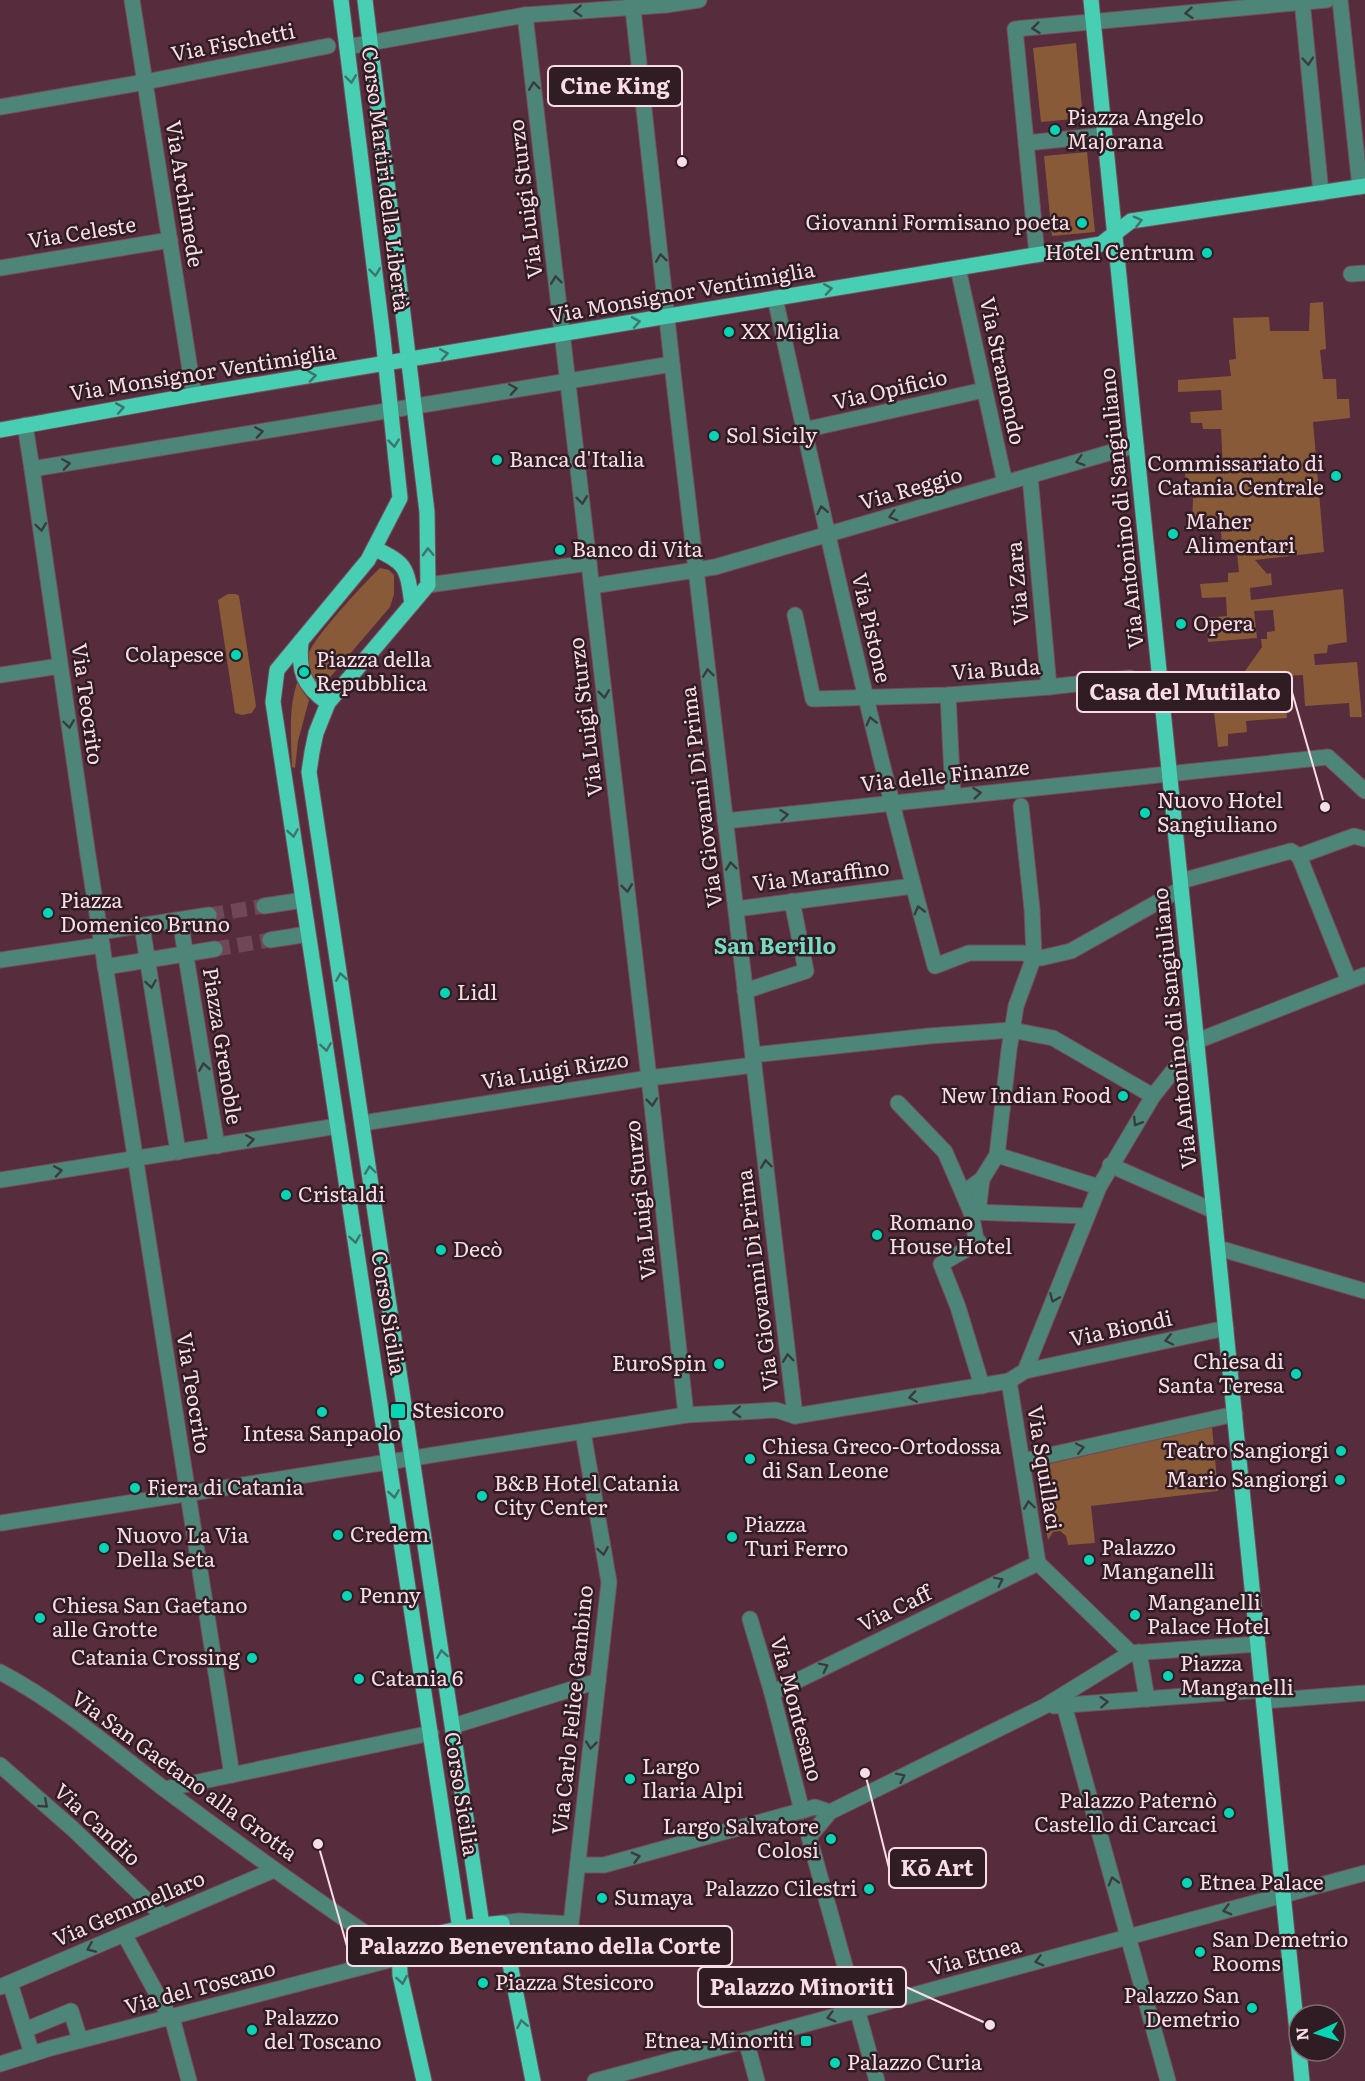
<svg xmlns="http://www.w3.org/2000/svg" width="1365" height="2081" font-family="Literata,serif">
<rect width="100%" height="100%" fill="#572d3d"/>
<g fill="#895a37">
<polygon points="1076,43 1083,118 1041,122 1033,48"/>
<polygon points="1087,152 1095,232 1052,236 1044,156"/>
<polygon points="1323,302 1326,349 1320,350 1323,379 1336,379 1337,399 1349,399 1350,418 1313,422 1324,552 1255,560 1267,574 1271,573 1272,585 1250,588 1251,600 1343,589 1347,642 1328,645 1327,653 1314,654 1315,665 1357,662 1362,717 1350,717 1349,703 1305,706 1303,675 1284,676 1287,718 1246,721 1247,732 1228,734 1228,746 1218,747 1213,703 1247,700 1245,671 1262,647 1261,639 1267,639 1267,632 1275,631 1273,610 1254,611 1257,638 1208,642 1206,618 1227,616 1226,597 1202,598 1200,584 1228,582 1228,573 1239,572 1236,543 1222,543 1220,520 1199,520 1198,525 1192,526 1193,498 1202,497 1202,490 1188,491 1184,469 1223,469 1221,429 1203,429 1202,423 1191,423 1190,412 1222,410 1221,390 1178,392 1178,380 1231,376 1229,360 1236,359 1233,318 1269,317 1270,331 1309,331 1310,303"/>
<path d="M380,568L389,570L394,575V594L390,607L326,682L317,684C309,677 307,663 309,653C313,638 366,581 380,568Z"/>
<polygon points="228,594 236,594 239,596 256,706 252,713 242,715 235,713 218,600"/>
<path d="M298,680L303,692L309,700L298,741L295,768L292,767C291,738 288,708 298,680Z"/>
<polygon points="1212,1427 1218,1491 1091,1506 1095,1543 1068,1545 1066,1536 1060,1531 1053,1532 1048,1540 1036,1467"/>
</g>
<g fill="none" stroke-linecap="round" stroke-linejoin="round">
<g stroke="#6f4756" stroke-width="15" stroke-dasharray="15 8" stroke-linecap="butt">
<polyline points="209,915 264,906"/>
<polyline points="215,949 270,940"/>
</g>
<defs>
<g id="minor">
<polyline points="132,0 194,395"/>
<polyline points="632,0 672,364 795,1416"/>
<polyline points="1302,0 1321,193"/>
<polyline points="1340,0 1360,187"/>
<polyline points="525,15 649,1078 686,1415"/>
<polyline points="347,47 525,15 666,5 699,0"/>
<polyline points="0,107 145,82 328,46"/>
<polyline points="1026,143 1105,135"/>
<polyline points="1037,255 1015,29 1327,0"/>
<polyline points="0,268 170,240"/>
<polyline points="958,268 1005,483"/>
<polyline points="1351,274 1365,273"/>
<path d="M775,298C824,521 874,745 935,966L969,953H1023L1041,958L1071,951L1181,889"/>
<polyline points="25,425 32,469 672,364"/>
<polyline points="804,430 984,390"/>
<polyline points="32,469 88,856 232,1775"/>
<polyline points="1030,476 1049,687"/>
<polyline points="428,585 589,563"/>
<polyline points="592,586 715,567 1136,445"/>
<polyline points="795,615 813,699 948,695 1049,687 1130,678"/>
<polyline points="0,675 60,666"/>
<polyline points="948,695 953,796"/>
<polyline points="725,821 1328,757 1365,791"/>
<polyline points="1299,856 1349,981"/>
<polyline points="1181,881 1291,851 1299,856 1354,836 1365,839"/>
<polyline points="264,906 303,900"/>
<polyline points="736,909 913,886"/>
<polyline points="180,920 217,1146"/>
<polyline points="142,926 178,1152"/>
<polyline points="100,932 209,915"/>
<polyline points="270,940 308,934"/>
<polyline points="0,960 102,945"/>
<polyline points="105,967 215,949"/>
<polyline points="745,991 806,971 792,901"/>
<polyline points="753,1055 929,1036 1012,1030 1053,1038 1153,1096"/>
<polyline points="898,1103 945,1152 971,1212 976,1239 979,1242 941,1264 958,1307 982,1386"/>
<polyline points="363,1123 649,1078 754,1065"/>
<polyline points="997,1155 1099,1187"/>
<polyline points="1110,1165 1214,1211"/>
<polyline points="0,1180 338,1126"/>
<polyline points="963,1193 982,1179 997,1155 1009,1050 1016,1006 1034,957 1032,909 1021,806"/>
<polyline points="971,1212 1087,1216"/>
<polyline points="978,1212 982,1179"/>
<polyline points="1218,1248 1365,1291"/>
<polyline points="1025,1371 1226,1328"/>
<polyline points="1009,1381 1038,1563"/>
<polyline points="1023,1461 1235,1414"/>
<polyline points="1,1523 686,1415 776,1410 795,1416 1009,1381 1025,1371 1099,1187 1153,1096 1197,1041 1365,975"/>
<polyline points="1038,1563 1131,1653"/>
<polyline points="750,1619 772,1693 802,1811"/>
<polyline points="1139,1652 1147,1699"/>
<path d="M0,1672C59,1703 111,1748 163,1788C241,1846 320,1904 401,1957"/>
<polyline points="772,1693 1038,1563"/>
<polyline points="1264,1701 1365,1693"/>
<polyline points="1064,1705 1168,2081"/>
<polyline points="1054,1706 1263,1690"/>
<polyline points="453,1726 598,1681"/>
<polyline points="0,1765 73,1829 164,1917"/>
<polyline points="165,1789 431,1733"/>
<polyline points="578,1865 604,1865 815,1807 830,1812"/>
<polyline points="502,1923 519,1921 571,1924 609,1582 583,1432"/>
<polyline points="124,1934 174,2025 189,2081"/>
<polyline points="10,1983 32,2054"/>
<polyline points="0,1987 274,1870"/>
<polyline points="25,2030 71,2011 80,2040"/>
<polyline points="746,2040 757,2081"/>
<polyline points="0,2064 51,2048 401,1957"/>
<polyline points="595,2081 1365,1873"/>
<polyline points="877,2081 809,1837 830,1812 1045,1706 1131,1653 1258,1644"/>
</g>
<g id="major">
<polyline points="341,0 383,338 400,498 368,560 277,670 273,702 460,1929"/>
<polyline points="365,0 427,512 428,585 328,703 316,733 312,752 309,772 482,1925"/>
<polyline points="1091,0 1302,2081"/>
<polyline points="0,430 194,395 1101,244 1131,221 1365,186"/>
<path d="M375,549C408,563 407,570 412,604"/>
<path d="M301,641C298,671 303,686 328,703"/>
<path d="M424,2081L400,1975C400,1969 399,1961 401,1956C412,1933 478,1925 502,1923L533,2081"/>
</g>
</defs>
<use href="#minor" stroke="#744d5b" stroke-width="17"/>
<use href="#major" stroke="#744d5b" stroke-width="17"/>
<use href="#minor" stroke="#4d8678" stroke-width="15"/>
<use href="#major" stroke="#48ceb3" stroke-width="15"/>
</g>
<defs><path id="oneway-chevron" d="M-2-3.5L2.5 0L-2 3.5" fill="none" stroke-width="1.6" stroke-linecap="round" stroke-linejoin="round" transform="scale(1.5)"/></defs>
<g stroke="#393c3d">
<use href="#oneway-chevron" transform="translate(578 11) rotate(177)"/>
<use href="#oneway-chevron" transform="translate(1189 13) rotate(175)"/>
<use href="#oneway-chevron" transform="translate(1036 28) rotate(174)"/>
<use href="#oneway-chevron" transform="translate(1308 61) rotate(85)"/>
<use href="#oneway-chevron" transform="translate(534 86) rotate(-97)"/>
<use href="#oneway-chevron" transform="translate(661 258) rotate(-97)"/>
<use href="#oneway-chevron" transform="translate(556 280) rotate(-97)"/>
<use href="#oneway-chevron" transform="translate(513 389) rotate(-9)"/>
<use href="#oneway-chevron" transform="translate(259 432) rotate(-9)"/>
<use href="#oneway-chevron" transform="translate(1080 461) rotate(164)"/>
<use href="#oneway-chevron" transform="translate(66 464) rotate(-9)"/>
<use href="#oneway-chevron" transform="translate(582 500) rotate(83)"/>
<use href="#oneway-chevron" transform="translate(822 510) rotate(-102)"/>
<use href="#oneway-chevron" transform="translate(893 516) rotate(164)"/>
<use href="#oneway-chevron" transform="translate(41 527) rotate(82)"/>
<use href="#oneway-chevron" transform="translate(708 673) rotate(-97)"/>
<use href="#oneway-chevron" transform="translate(604 694) rotate(83)"/>
<use href="#oneway-chevron" transform="translate(871 721) rotate(-104)"/>
<use href="#oneway-chevron" transform="translate(69 724) rotate(82)"/>
<use href="#oneway-chevron" transform="translate(977 793) rotate(-6)"/>
<use href="#oneway-chevron" transform="translate(784 815) rotate(-6)"/>
<use href="#oneway-chevron" transform="translate(731 866) rotate(-97)"/>
<use href="#oneway-chevron" transform="translate(627 888) rotate(83)"/>
<use href="#oneway-chevron" transform="translate(919 910) rotate(-105)"/>
<use href="#oneway-chevron" transform="translate(151 984) rotate(81)"/>
<use href="#oneway-chevron" transform="translate(204 1067) rotate(-99)"/>
<use href="#oneway-chevron" transform="translate(652 1102) rotate(84)"/>
<use href="#oneway-chevron" transform="translate(1137 1122) rotate(122)"/>
<use href="#oneway-chevron" transform="translate(250 1140) rotate(-9)"/>
<use href="#oneway-chevron" transform="translate(766 1164) rotate(-97)"/>
<use href="#oneway-chevron" transform="translate(58 1171) rotate(-9)"/>
<use href="#oneway-chevron" transform="translate(1054 1298) rotate(112)"/>
<use href="#oneway-chevron" transform="translate(1169 1340) rotate(168)"/>
<use href="#oneway-chevron" transform="translate(788 1358) rotate(-97)"/>
<use href="#oneway-chevron" transform="translate(913 1397) rotate(171)"/>
<use href="#oneway-chevron" transform="translate(737 1412) rotate(177)"/>
<use href="#oneway-chevron" transform="translate(1080 1448) rotate(-12)"/>
<use href="#oneway-chevron" transform="translate(1029 1505) rotate(-98)"/>
<use href="#oneway-chevron" transform="translate(603 1551) rotate(80)"/>
<use href="#oneway-chevron" transform="translate(999 1581) rotate(-26)"/>
<use href="#oneway-chevron" transform="translate(824 1667) rotate(-26)"/>
<use href="#oneway-chevron" transform="translate(1104 1702) rotate(-4)"/>
<use href="#oneway-chevron" transform="translate(591 1745) rotate(96)"/>
<use href="#oneway-chevron" transform="translate(901 1777) rotate(-26)"/>
<use href="#oneway-chevron" transform="translate(44 1804) rotate(41)"/>
<use href="#oneway-chevron" transform="translate(636 1857) rotate(-15)"/>
<use href="#oneway-chevron" transform="translate(1113 1881) rotate(-106)"/>
<use href="#oneway-chevron" transform="translate(1227 1910) rotate(165)"/>
<use href="#oneway-chevron" transform="translate(91 1948) rotate(157)"/>
<use href="#oneway-chevron" transform="translate(1039 1961) rotate(165)"/>
<use href="#oneway-chevron" transform="translate(831 2017) rotate(165)"/>
</g>
<g stroke="#3c756b">
<use href="#oneway-chevron" transform="translate(351 79) rotate(83)"/>
<use href="#oneway-chevron" transform="translate(1138 221) rotate(-14)"/>
<use href="#oneway-chevron" transform="translate(375 272) rotate(83)"/>
<use href="#oneway-chevron" transform="translate(828 289) rotate(-9)"/>
<use href="#oneway-chevron" transform="translate(636 322) rotate(-10)"/>
<use href="#oneway-chevron" transform="translate(444 354) rotate(-9)"/>
<use href="#oneway-chevron" transform="translate(312 376) rotate(-9)"/>
<use href="#oneway-chevron" transform="translate(120 408) rotate(-10)"/>
<use href="#oneway-chevron" transform="translate(394 443) rotate(84)"/>
<use href="#oneway-chevron" transform="translate(428 552) rotate(-92)"/>
<use href="#oneway-chevron" transform="translate(293 833) rotate(81)"/>
<use href="#oneway-chevron" transform="translate(341 977) rotate(-99)"/>
<use href="#oneway-chevron" transform="translate(326 1047) rotate(81)"/>
<use href="#oneway-chevron" transform="translate(370 1170) rotate(-98)"/>
<use href="#oneway-chevron" transform="translate(355 1239) rotate(81)"/>
<use href="#oneway-chevron" transform="translate(394 1494) rotate(81)"/>
<use href="#oneway-chevron" transform="translate(442 1654) rotate(-99)"/>
<use href="#oneway-chevron" transform="translate(402 1980) rotate(80)"/>
<use href="#oneway-chevron" transform="translate(522 2024) rotate(-101)"/>
</g>
<g fill="#08d5b5" stroke="#301c23" stroke-width="2">
<circle cx="1055" cy="130" r="6"/>
<circle cx="1082" cy="223" r="6"/>
<circle cx="1207" cy="253" r="6"/>
<circle cx="729" cy="332" r="6"/>
<circle cx="714" cy="436" r="6"/>
<circle cx="497" cy="460" r="6"/>
<circle cx="1336" cy="476" r="6"/>
<circle cx="1173" cy="534" r="6"/>
<circle cx="560" cy="550" r="6"/>
<circle cx="1181" cy="624" r="6"/>
<circle cx="236" cy="655" r="6"/>
<circle cx="304" cy="672" r="6"/>
<circle cx="1145" cy="813" r="6"/>
<circle cx="48" cy="913" r="6"/>
<circle cx="445" cy="993" r="6"/>
<circle cx="1123" cy="1096" r="6"/>
<circle cx="286" cy="1195" r="6"/>
<circle cx="877" cy="1235" r="6"/>
<circle cx="441" cy="1250" r="6"/>
<circle cx="719" cy="1364" r="6"/>
<circle cx="1296" cy="1374" r="6"/>
<rect x="390" y="1403" width="16" height="16" rx="3"/>
<circle cx="322" cy="1412" r="6"/>
<circle cx="1341" cy="1451" r="6"/>
<circle cx="750" cy="1459" r="6"/>
<circle cx="1340" cy="1480" r="6"/>
<circle cx="135" cy="1488" r="6"/>
<circle cx="482" cy="1496" r="6"/>
<circle cx="338" cy="1535" r="6"/>
<circle cx="732" cy="1537" r="6"/>
<circle cx="104" cy="1548" r="6"/>
<circle cx="1089" cy="1560" r="6"/>
<circle cx="347" cy="1596" r="6"/>
<circle cx="1135" cy="1615" r="6"/>
<circle cx="40" cy="1618" r="6"/>
<circle cx="252" cy="1658" r="6"/>
<circle cx="1168" cy="1676" r="6"/>
<circle cx="359" cy="1679" r="6"/>
<circle cx="630" cy="1779" r="6"/>
<circle cx="1229" cy="1813" r="6"/>
<circle cx="831" cy="1839" r="6"/>
<circle cx="1187" cy="1883" r="6"/>
<circle cx="869" cy="1889" r="6"/>
<circle cx="602" cy="1898" r="6"/>
<circle cx="1200" cy="1952" r="6"/>
<circle cx="483" cy="1983" r="6"/>
<circle cx="1252" cy="2008" r="6"/>
<circle cx="252" cy="2030" r="6"/>
<rect x="800" y="2035" width="12" height="12" rx="3"/>
<circle cx="835" cy="2063" r="6"/>
</g>
<g text-anchor="middle" stroke-width="5" stroke-linejoin="round" paint-order="stroke">
<g font-size="21" fill="#f9dde6" stroke="#301c23">
<text transform="translate(233 43) rotate(-11)" y="7">Via Fischetti</text>
<text transform="translate(385 179) rotate(83)" y="7">Corso Martiri della Libertà</text>
<text transform="translate(184 194) rotate(81)" y="7">Via Archimede</text>
<text transform="translate(526 199) rotate(-97)" y="7">Via Luigi Sturzo</text>
<text transform="translate(82 233) rotate(-9)" y="7">Via Celeste</text>
<text transform="translate(682 293) rotate(-10)" y="7">Via Monsignor Ventimiglia</text>
<text transform="translate(1002 371) rotate(78)" y="7">Via Stramondo</text>
<text transform="translate(203 373) rotate(-9)" y="7">Via Monsignor Ventimiglia</text>
<text transform="translate(890 390) rotate(-13)" y="7">Via Opificio</text>
<text transform="translate(911 489) rotate(-16)" y="7">Via Reggio</text>
<text transform="translate(1122 508) rotate(-96)" y="7">Via Antonino di Sangiuliano</text>
<text transform="translate(1018 583) rotate(-95)" y="7">Via Zara</text>
<text transform="translate(871 628) rotate(77)" y="7">Via Pistone</text>
<text transform="translate(996 670) rotate(-4)" y="7">Via Buda</text>
<text transform="translate(87 704) rotate(82)" y="7">Via Teocrito</text>
<text transform="translate(586 717) rotate(-97)" y="7">Via Luigi Sturzo</text>
<text transform="translate(945 776) rotate(-6)" y="7">Via delle Finanze</text>
<text transform="translate(702 797) rotate(-97)" y="7">Via Giovanni Di Prima</text>
<text transform="translate(821 876) rotate(-7)" y="7">Via Maraffino</text>
<text transform="translate(1175 1028) rotate(-96)" y="7">Via Antonino di Sangiuliano</text>
<text transform="translate(222 1046) rotate(81)" y="7">Piazza Grenoble</text>
<text transform="translate(555 1071) rotate(-9)" y="7">Via Luigi Rizzo</text>
<text transform="translate(641 1200) rotate(-96)" y="7">Via Luigi Sturzo</text>
<text transform="translate(758 1280) rotate(-97)" y="7">Via Giovanni Di Prima</text>
<text transform="translate(388 1313) rotate(81)" y="7">Corso Sicilia</text>
<text transform="translate(1121 1329) rotate(-12)" y="7">Via Biondi</text>
<text transform="translate(193 1393) rotate(81)" y="7">Via Teocrito</text>
<text transform="translate(1044 1468) rotate(81)" y="7">Via Squillaci</text>
<text transform="translate(895 1609) rotate(-26)" y="7">Via Caff</text>
<text transform="translate(796 1709) rotate(75)" y="7">Via Montesano</text>
<text transform="translate(573 1710) rotate(-84)" y="7">Via Carlo Felice Gambino</text>
<text transform="translate(184 1776) rotate(36)" y="7">Via San Gaetano alla Grotta</text>
<text transform="translate(461 1794) rotate(81)" y="7">Corso Sicilia</text>
<text transform="translate(97 1825) rotate(43)" y="7">Via Candio</text>
<text transform="translate(129 1909) rotate(-23)" y="7">Via Gemmellaro</text>
<text transform="translate(975 1957) rotate(-15)" y="7">Via Etnea</text>
<text transform="translate(200 1988) rotate(-15)" y="7">Via del Toscano</text>
</g>
<g font-size="21" fill="#f9dde6" stroke="#301c23" text-anchor="start">
<text x="1067" y="125">Piazza Angelo<tspan x="1067" dy="24">Majorana</tspan></text>
<text x="1070" y="230" text-anchor="end">Giovanni Formisano poeta</text>
<text x="1195" y="260" text-anchor="end">Hotel Centrum</text>
<text x="741" y="339">XX Miglia</text>
<text x="726" y="443">Sol Sicily</text>
<text x="509" y="467">Banca d'Italia</text>
<text x="1324" y="471" text-anchor="end">Commissariato di<tspan x="1324" dy="24">Catania Centrale</tspan></text>
<text x="1185" y="529">Maher<tspan x="1185" dy="24">Alimentari</tspan></text>
<text x="572" y="557">Banco di Vita</text>
<text x="1193" y="631">Opera</text>
<text x="224" y="662" text-anchor="end">Colapesce</text>
<text x="316" y="667">Piazza della<tspan x="316" dy="24">Repubblica</tspan></text>
<text x="1157" y="808">Nuovo Hotel<tspan x="1157" dy="24">Sangiuliano</tspan></text>
<text x="60" y="908">Piazza<tspan x="60" dy="24">Domenico Bruno</tspan></text>
<text x="457" y="1000">Lidl</text>
<text x="1111" y="1103" text-anchor="end">New Indian Food</text>
<text x="298" y="1202">Cristaldi</text>
<text x="889" y="1230">Romano<tspan x="889" dy="24">House Hotel</tspan></text>
<text x="453" y="1257">Decò</text>
<text x="1284" y="1369" text-anchor="end">Chiesa di<tspan x="1284" dy="24">Santa Teresa</tspan></text>
<text x="707" y="1371" text-anchor="end">EuroSpin</text>
<text x="412" y="1418">Stesicoro</text>
<text x="322" y="1441" text-anchor="middle">Intesa Sanpaolo</text>
<text x="762" y="1454">Chiesa Greco-Ortodossa<tspan x="762" dy="24">di San Leone</tspan></text>
<text x="1329" y="1458" text-anchor="end">Teatro Sangiorgi</text>
<text x="1328" y="1487" text-anchor="end">Mario Sangiorgi</text>
<text x="494" y="1491">B&amp;B Hotel Catania<tspan x="494" dy="24">City Center</tspan></text>
<text x="147" y="1495">Fiera di Catania</text>
<text x="744" y="1532">Piazza<tspan x="744" dy="24">Turi Ferro</tspan></text>
<text x="350" y="1542">Credem</text>
<text x="116" y="1543">Nuovo La Via<tspan x="116" dy="24">Della Seta</tspan></text>
<text x="1101" y="1555">Palazzo<tspan x="1101" dy="24">Manganelli</tspan></text>
<text x="359" y="1603">Penny</text>
<text x="1147" y="1610">Manganelli<tspan x="1147" dy="24">Palace Hotel</tspan></text>
<text x="52" y="1613">Chiesa San Gaetano<tspan x="52" dy="24">alle Grotte</tspan></text>
<text x="240" y="1665" text-anchor="end">Catania Crossing</text>
<text x="1180" y="1671">Piazza<tspan x="1180" dy="24">Manganelli</tspan></text>
<text x="371" y="1686">Catania 6</text>
<text x="642" y="1774">Largo<tspan x="642" dy="24">Ilaria Alpi</tspan></text>
<text x="1217" y="1808" text-anchor="end">Palazzo Paternò<tspan x="1217" dy="24">Castello di Carcaci</tspan></text>
<text x="819" y="1834" text-anchor="end">Largo Salvatore<tspan x="819" dy="24">Colosi</tspan></text>
<text x="1199" y="1890">Etnea Palace</text>
<text x="857" y="1896" text-anchor="end">Palazzo Cilestri</text>
<text x="614" y="1905">Sumaya</text>
<text x="1212" y="1947">San Demetrio<tspan x="1212" dy="24">Rooms</tspan></text>
<text x="495" y="1990">Piazza Stesicoro</text>
<text x="1240" y="2003" text-anchor="end">Palazzo San<tspan x="1240" dy="24">Demetrio</tspan></text>
<text x="264" y="2025">Palazzo<tspan x="264" dy="24">del Toscano</tspan></text>
<text x="794" y="2048" text-anchor="end">Etnea-Minoriti</text>
<text x="847" y="2070">Palazzo Curia</text>
</g>
<g font-size="22" font-weight="bold" fill="#76d9c2" stroke="#301c23">
<text x="775" y="954">San Berillo</text>
</g>
</g>
<path fill="none" stroke="#f9dde6" stroke-width="2" d="M682 162L682 86M1325 807L1292 692M865 1773L889 1868M318 1844L347 1946M990 2025L906 1987"/>
<g fill="#f9dde6" stroke="#301c23" stroke-width="2">
<circle cx="682" cy="162" r="6"/>
<circle cx="1325" cy="807" r="6"/>
<circle cx="865" cy="1773" r="6"/>
<circle cx="318" cy="1844" r="6"/>
<circle cx="990" cy="2025" r="6"/>
</g>
<g fill="#301c23" stroke="#f9dde6" stroke-width="2">
<rect x="548" y="66" width="134" height="40" rx="6"/>
<rect x="1077" y="672" width="215" height="40" rx="6"/>
<rect x="889" y="1848" width="97" height="40" rx="6"/>
<rect x="347" y="1926" width="385" height="40" rx="6"/>
<rect x="698" y="1967" width="208" height="40" rx="6"/>
</g>
<g font-size="22" text-anchor="middle" font-weight="bold" fill="#f9dde6">
<text x="615" y="94">Cine King</text>
<text x="1185" y="700">Casa del Mutilato</text>
<text x="937" y="1876">Kō Art</text>
<text x="540" y="1954">Palazzo Beneventano della Corte</text>
<text x="802" y="1995">Palazzo Minoriti</text>
</g>
<g transform="translate(1317 2033) rotate(266)"><circle r="28" fill="#301c23" stroke="#806971" stroke-width="1.5"/>
<path d="M0-4.5L10 22L0 15L-10 22Z" fill="#08d5b5"/>
<text y="-9" font-size="16" font-weight="bold" text-anchor="middle" fill="#f9dde6">N</text>
</g>
</svg>
